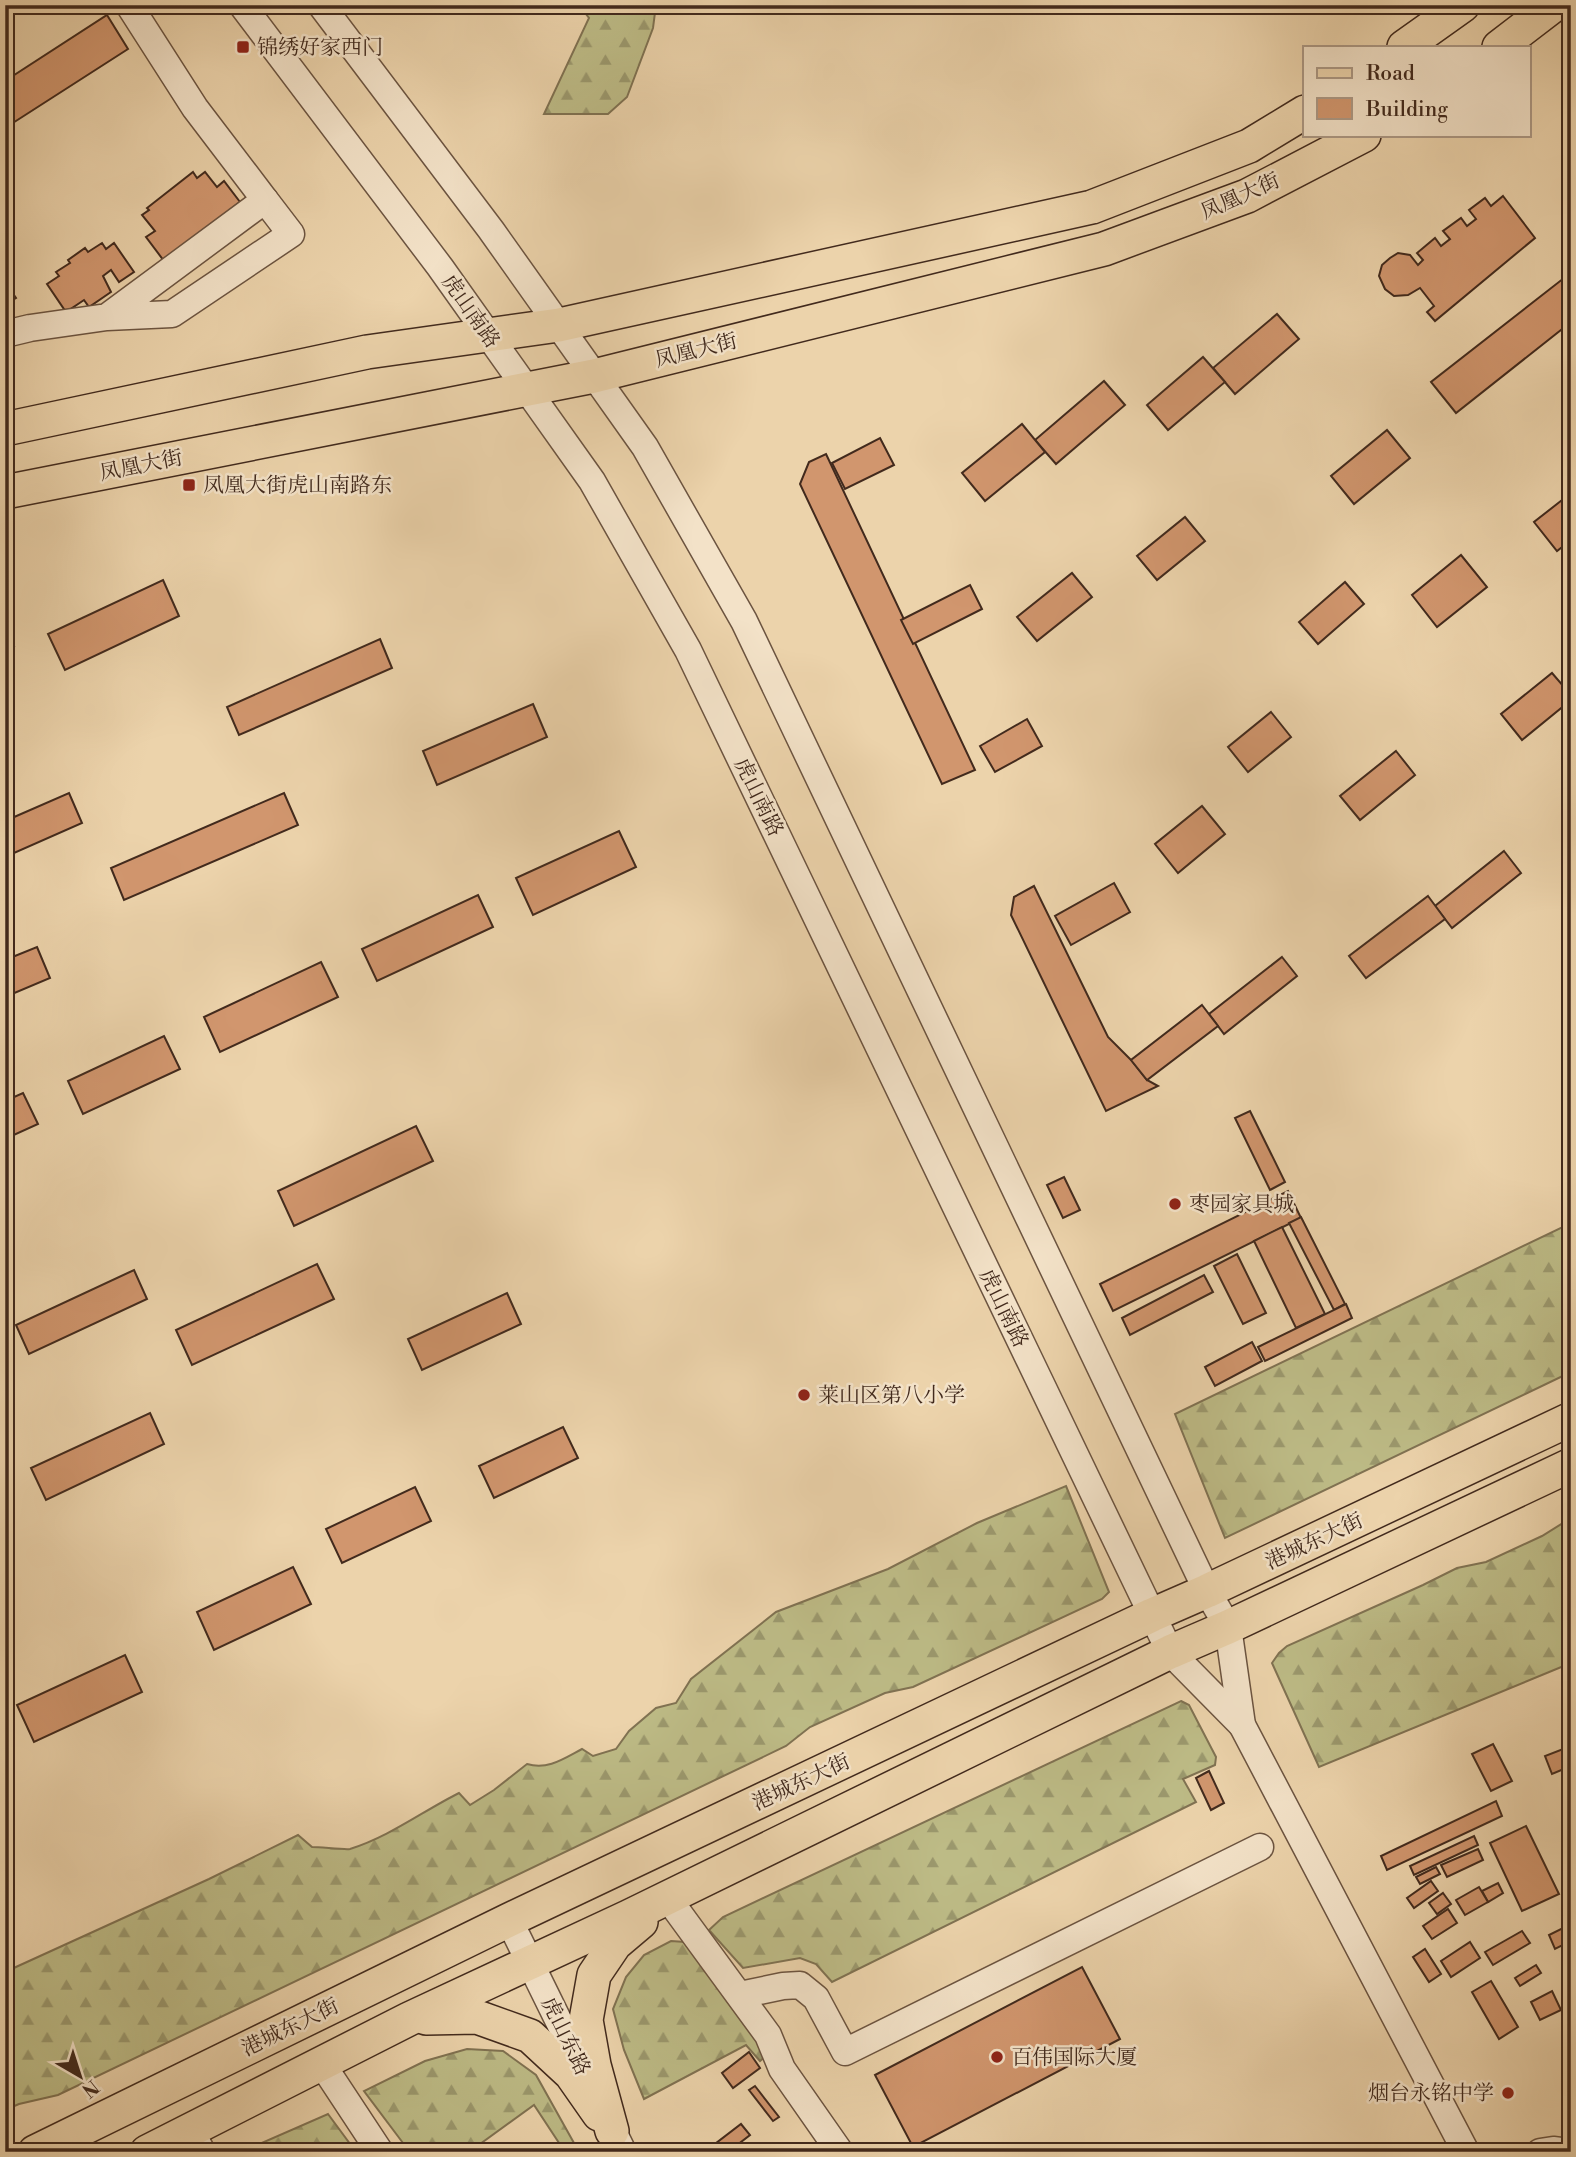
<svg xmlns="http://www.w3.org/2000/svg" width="1576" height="2157" font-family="'Libre Bodoni','Noto Serif SC',serif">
<defs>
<pattern id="forest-firs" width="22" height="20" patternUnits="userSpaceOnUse" patternTransform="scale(1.75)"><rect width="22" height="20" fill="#bdbb86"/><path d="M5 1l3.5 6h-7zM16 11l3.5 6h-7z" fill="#9b986d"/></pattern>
</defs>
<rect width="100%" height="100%" fill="#ecd3ab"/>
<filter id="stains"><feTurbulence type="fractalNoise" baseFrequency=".00286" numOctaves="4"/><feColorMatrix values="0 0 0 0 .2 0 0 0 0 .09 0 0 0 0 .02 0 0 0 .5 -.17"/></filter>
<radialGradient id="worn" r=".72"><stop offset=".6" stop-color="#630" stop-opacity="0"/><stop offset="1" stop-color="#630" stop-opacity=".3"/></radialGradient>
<g fill="url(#forest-firs)" stroke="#807252" stroke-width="2">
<polygon points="579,5 656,5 653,28 627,97 608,114 544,114 589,18"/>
<polygon points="1571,1223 1571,1372 1225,1538 1175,1414"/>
<path d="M1066,1486L1109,1592L1102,1599L913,1687L885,1693L810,1727L786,1746L58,2095L19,2104L5,2110V1972L209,1879L298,1835L312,1847C321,1847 345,1850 350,1849C389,1837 423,1811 459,1793L470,1805L494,1790L527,1764C548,1770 563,1759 582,1749L593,1756L616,1749L629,1731L656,1708L676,1703L691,1679L776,1612L888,1569L977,1523Z"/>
<polygon points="1571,1518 1571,1663 1319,1767 1272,1663 1279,1653 1287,1646 1423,1585 1457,1568 1486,1562 1542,1536"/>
<polygon points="1181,1701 1189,1705 1216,1757 1215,1765 1183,1779 1196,1802 832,1982 816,1964 800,1958 743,1968 709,1930 723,1917"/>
<polygon points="671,1941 685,1942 772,2051 760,2061 746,2045 644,2099 624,2050 613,2009 626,1977 644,1955"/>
<polygon points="467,2049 503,2051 536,2075 579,2152 565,2152 534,2105 469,2152 406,2152 406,2147 364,2091 425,2061"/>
<polygon points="328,2114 356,2152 241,2152"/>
</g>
<g fill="#d1966e" stroke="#422a1d" stroke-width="2">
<polygon points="107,15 128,49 5,128 5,81"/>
<polygon points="193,172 197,178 205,172 217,187 224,181 240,202 164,261 146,237 155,231 142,215 149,210 147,208"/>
<polygon points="1503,196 1535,238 1435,321 1427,312 1434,306 1420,288 1408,295 1394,296 1385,289 1379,276 1382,265 1390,258 1398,253 1410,255 1418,265 1423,260 1417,253 1435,238 1441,246 1450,239 1443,231 1461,218 1467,226 1476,219 1469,210 1485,198 1491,206"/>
<polygon points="102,243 106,249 114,243 134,272 119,282 111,270 103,276 111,292 89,307 84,300 66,312 47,284 59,276 56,272 70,263 68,260 85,248 88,252"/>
<polygon points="1564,278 1571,286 1571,322 1456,413 1431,382"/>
<polygon points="5,282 16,298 5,305"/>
<polygon points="1277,314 1299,339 1235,394 1213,368"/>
<polygon points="1203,357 1225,382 1168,430 1147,405"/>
<polygon points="1104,381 1125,405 1056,464 1035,440"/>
<polygon points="1022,424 1045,452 985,501 962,473"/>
<polygon points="1387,430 1410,458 1354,504 1331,476"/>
<polygon points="880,438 894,465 845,489 832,463"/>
<polygon points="826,454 975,770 942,784 800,484 809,462"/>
<polygon points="1571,493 1571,540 1557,551 1534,522"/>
<polygon points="1185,517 1205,541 1157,580 1137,556"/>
<polygon points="1461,555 1487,587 1437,627 1412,595"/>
<polygon points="1072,573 1092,597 1037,641 1017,617"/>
<polygon points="163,580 179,616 65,670 48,634"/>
<polygon points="1345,582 1364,604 1318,644 1299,622"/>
<polygon points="970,585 982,609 913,644 901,620"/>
<polygon points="5,626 14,646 5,650"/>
<polygon points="380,639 392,668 239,735 227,707"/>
<polygon points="1552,673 1571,695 1571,700 1522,740 1501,714"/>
<polygon points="533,704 547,737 437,785 423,751"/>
<polygon points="1271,712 1291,737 1248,772 1228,747"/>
<polygon points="1027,719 1042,746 995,772 980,746"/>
<polygon points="1396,751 1415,775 1360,820 1340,796"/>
<polygon points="69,793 82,823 5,857 5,821"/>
<polygon points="284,793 298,825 124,900 111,868"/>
<polygon points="1202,806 1225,834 1178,873 1155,844"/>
<polygon points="619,831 636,867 533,915 516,878"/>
<polygon points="1504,851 1521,873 1452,928 1435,906"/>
<polygon points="1114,883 1130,912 1071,945 1055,916"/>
<polygon points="1034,886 1108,1037 1131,1060 1147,1080 1158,1086 1106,1111 1011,915 1014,897"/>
<polygon points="478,895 493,927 377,981 362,949"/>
<polygon points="1428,896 1445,919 1366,978 1349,956"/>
<polygon points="37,947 50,978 5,997 5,960"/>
<polygon points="1282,957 1297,976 1224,1034 1209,1014"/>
<polygon points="321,962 338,997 220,1052 204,1017"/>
<polygon points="1202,1005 1218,1026 1147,1080 1131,1060"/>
<polygon points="164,1036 180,1069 83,1114 68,1081"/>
<polygon points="23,1093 38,1124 5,1139 5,1101"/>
<polygon points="1250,1111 1285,1182 1270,1190 1235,1118"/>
<polygon points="416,1126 433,1161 294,1226 278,1191"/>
<polygon points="1064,1177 1080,1210 1063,1218 1047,1185"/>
<polygon points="1288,1191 1301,1218 1113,1311 1100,1284"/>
<polygon points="1301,1217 1345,1304 1334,1310 1289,1223"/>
<polygon points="1282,1227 1325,1314 1296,1328 1254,1241"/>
<polygon points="1237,1254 1266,1313 1243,1324 1214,1266"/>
<polygon points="317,1264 334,1299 192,1365 176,1330"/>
<polygon points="134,1270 147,1299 29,1354 16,1325"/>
<polygon points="1204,1275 1213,1292 1130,1335 1122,1318"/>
<polygon points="507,1293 521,1324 422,1370 408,1339"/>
<polygon points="1346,1304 1352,1318 1265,1361 1258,1347"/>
<polygon points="1252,1342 1262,1361 1215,1386 1205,1367"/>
<polygon points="150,1413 164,1444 46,1500 31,1468"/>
<polygon points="563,1427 578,1458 494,1498 479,1466"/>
<polygon points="415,1487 431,1521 342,1563 326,1529"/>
<polygon points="293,1567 311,1604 214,1650 197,1612"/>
<polygon points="125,1655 142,1692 34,1742 17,1705"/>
<polygon points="1493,1744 1512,1781 1491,1791 1472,1754"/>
<polygon points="1571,1746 1571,1766 1552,1774 1545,1756"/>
<polygon points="1209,1771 1224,1803 1211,1810 1196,1778"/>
<polygon points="1496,1801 1502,1816 1387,1870 1381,1856"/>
<polygon points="1526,1826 1559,1894 1522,1911 1490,1843"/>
<polygon points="1474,1836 1478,1845 1414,1875 1410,1866"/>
<polygon points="1478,1849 1483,1860 1447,1877 1441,1865"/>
<polygon points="1436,1867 1440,1874 1420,1884 1416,1877"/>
<polygon points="1431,1881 1438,1891 1414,1908 1407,1898"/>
<polygon points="1498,1883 1503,1893 1488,1902 1482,1891"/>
<polygon points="1479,1887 1488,1902 1465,1915 1456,1900"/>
<polygon points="1443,1893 1451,1904 1437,1914 1429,1903"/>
<polygon points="1448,1909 1457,1923 1432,1939 1423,1926"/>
<polygon points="1571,1924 1571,1941 1555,1949 1549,1935"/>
<polygon points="1522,1931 1530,1943 1493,1965 1485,1952"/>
<polygon points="1470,1942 1480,1958 1451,1977 1441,1961"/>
<polygon points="1425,1949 1441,1974 1429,1982 1413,1957"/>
<polygon points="1536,1965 1541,1973 1520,1986 1515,1978"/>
<polygon points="1082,1967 1120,2039 913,2147 875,2075"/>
<polygon points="1491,1981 1518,2027 1499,2039 1472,1992"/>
<polygon points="1552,1991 1561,2010 1540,2020 1531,2002"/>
<polygon points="749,2052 760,2068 733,2088 722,2073"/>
<polygon points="755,2086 779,2117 773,2121 749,2090"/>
<polygon points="741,2124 750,2135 728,2152 715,2152 711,2147"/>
</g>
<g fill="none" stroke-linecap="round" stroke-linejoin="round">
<defs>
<g id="minor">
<polyline points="129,5 195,108 265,200"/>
<polyline points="242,5 440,267 592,481 688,650 1170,1652 1242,1725"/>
<polyline points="321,5 491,230 645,447 744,621 1207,1591 1228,1627 1242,1725 1466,2152"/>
<polyline points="5,334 30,328 107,317 172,314 291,234 265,200 107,317"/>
<polyline points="667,1897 768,2035 782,2069 840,2152"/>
<polyline points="509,1920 623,2152"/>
<polyline points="740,1995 783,1986 800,1985 816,1998 845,2052 1260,1847"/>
<polyline points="322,2064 380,2152"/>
<polyline points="191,2131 202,2152"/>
<polyline points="1540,2152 1553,2150 1569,2152"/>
</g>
<g id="major">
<polyline points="1404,47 1463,5"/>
<polyline points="1499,47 1554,5"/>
<polyline points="5,429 367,352 559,325 1092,207 1249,146 1305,112"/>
<polyline points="5,492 594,376 1104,249 1247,196 1364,135"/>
<polyline points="426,2018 477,2017 530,2036 571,2074 599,2114"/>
<polyline points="612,2131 594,2065 586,2020 594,1975 615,1944 641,1922"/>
<polyline points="35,2152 509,1920 1152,1615 1207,1591 1571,1419"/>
<polyline points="147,2152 409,2019 628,1917 1170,1652 1228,1627 1571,1465"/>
</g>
</defs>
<use href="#minor" stroke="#6c5440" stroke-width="29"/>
<use href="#major" stroke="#422a1d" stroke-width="36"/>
<use href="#minor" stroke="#f3e2c8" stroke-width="26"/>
<use href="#major" stroke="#ecd3ab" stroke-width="33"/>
</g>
<g fill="#8f2418" stroke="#f3e2c8" stroke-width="2.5">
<rect x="236" y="40" width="14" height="14" rx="3.5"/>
<rect x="182" y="478" width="14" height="14" rx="3.5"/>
<circle cx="1175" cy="1204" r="7"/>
<circle cx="804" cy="1395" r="7"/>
<circle cx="997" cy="2057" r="7"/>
<circle cx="1508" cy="2093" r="7"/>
</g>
<g text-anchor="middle" stroke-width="5" stroke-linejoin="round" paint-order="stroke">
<g font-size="21" fill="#422a1d" stroke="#f3e2c8" text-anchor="start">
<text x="257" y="54">锦绣好家西门</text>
<text x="203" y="492">凤凰大街虎山南路东</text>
<text x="1189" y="1211">枣园家具城</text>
<text x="818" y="1402">莱山区第八小学</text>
<text x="1011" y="2064">百伟国际大厦</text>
<text x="1494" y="2100" text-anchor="end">烟台永铭中学</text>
</g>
<g font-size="21" fill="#422a1d" stroke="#f3e2c8">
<text transform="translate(1240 196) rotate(-24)" y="7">凤凰大街</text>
<text transform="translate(471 311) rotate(55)" y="7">虎山南路</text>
<text transform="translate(696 350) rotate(-14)" y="7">凤凰大街</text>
<text transform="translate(141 465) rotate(-11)" y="7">凤凰大街</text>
<text transform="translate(759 797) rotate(64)" y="7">虎山南路</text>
<text transform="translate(1004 1308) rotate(64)" y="7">虎山南路</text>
<text transform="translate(1314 1541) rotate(-25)" y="7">港城东大街</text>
<text transform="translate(801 1782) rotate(-25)" y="7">港城东大街</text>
<text transform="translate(290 2027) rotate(-26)" y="7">港城东大街</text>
<text transform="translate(566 2036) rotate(64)" y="7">虎山东路</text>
</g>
</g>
<rect width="1576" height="2157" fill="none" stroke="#ecd3ab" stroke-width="28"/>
<rect x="7" y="7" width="1562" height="2143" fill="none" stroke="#422a1d" stroke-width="3.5"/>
<rect x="14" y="14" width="1548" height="2129" fill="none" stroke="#422a1d" stroke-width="2"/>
<rect x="1303" y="46" width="228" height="91" fill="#f3e2c8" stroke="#ac9884" stroke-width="2"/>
<rect x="1317" y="68" width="35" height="10" fill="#ecd3ab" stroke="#ac9884" stroke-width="2"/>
<text x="1366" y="80" font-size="21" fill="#422a1d">Road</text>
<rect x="1317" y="98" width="35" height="21" fill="#d1966e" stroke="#ac9884" stroke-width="2"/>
<text x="1366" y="116" font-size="21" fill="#422a1d">Building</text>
<g transform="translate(80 2076) rotate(141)" stroke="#f3e2c8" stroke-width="5" paint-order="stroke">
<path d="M0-5L12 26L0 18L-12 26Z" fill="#422a1d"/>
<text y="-10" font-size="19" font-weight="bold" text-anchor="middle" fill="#422a1d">N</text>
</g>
<rect width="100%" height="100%" filter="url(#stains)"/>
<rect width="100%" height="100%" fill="url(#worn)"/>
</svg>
